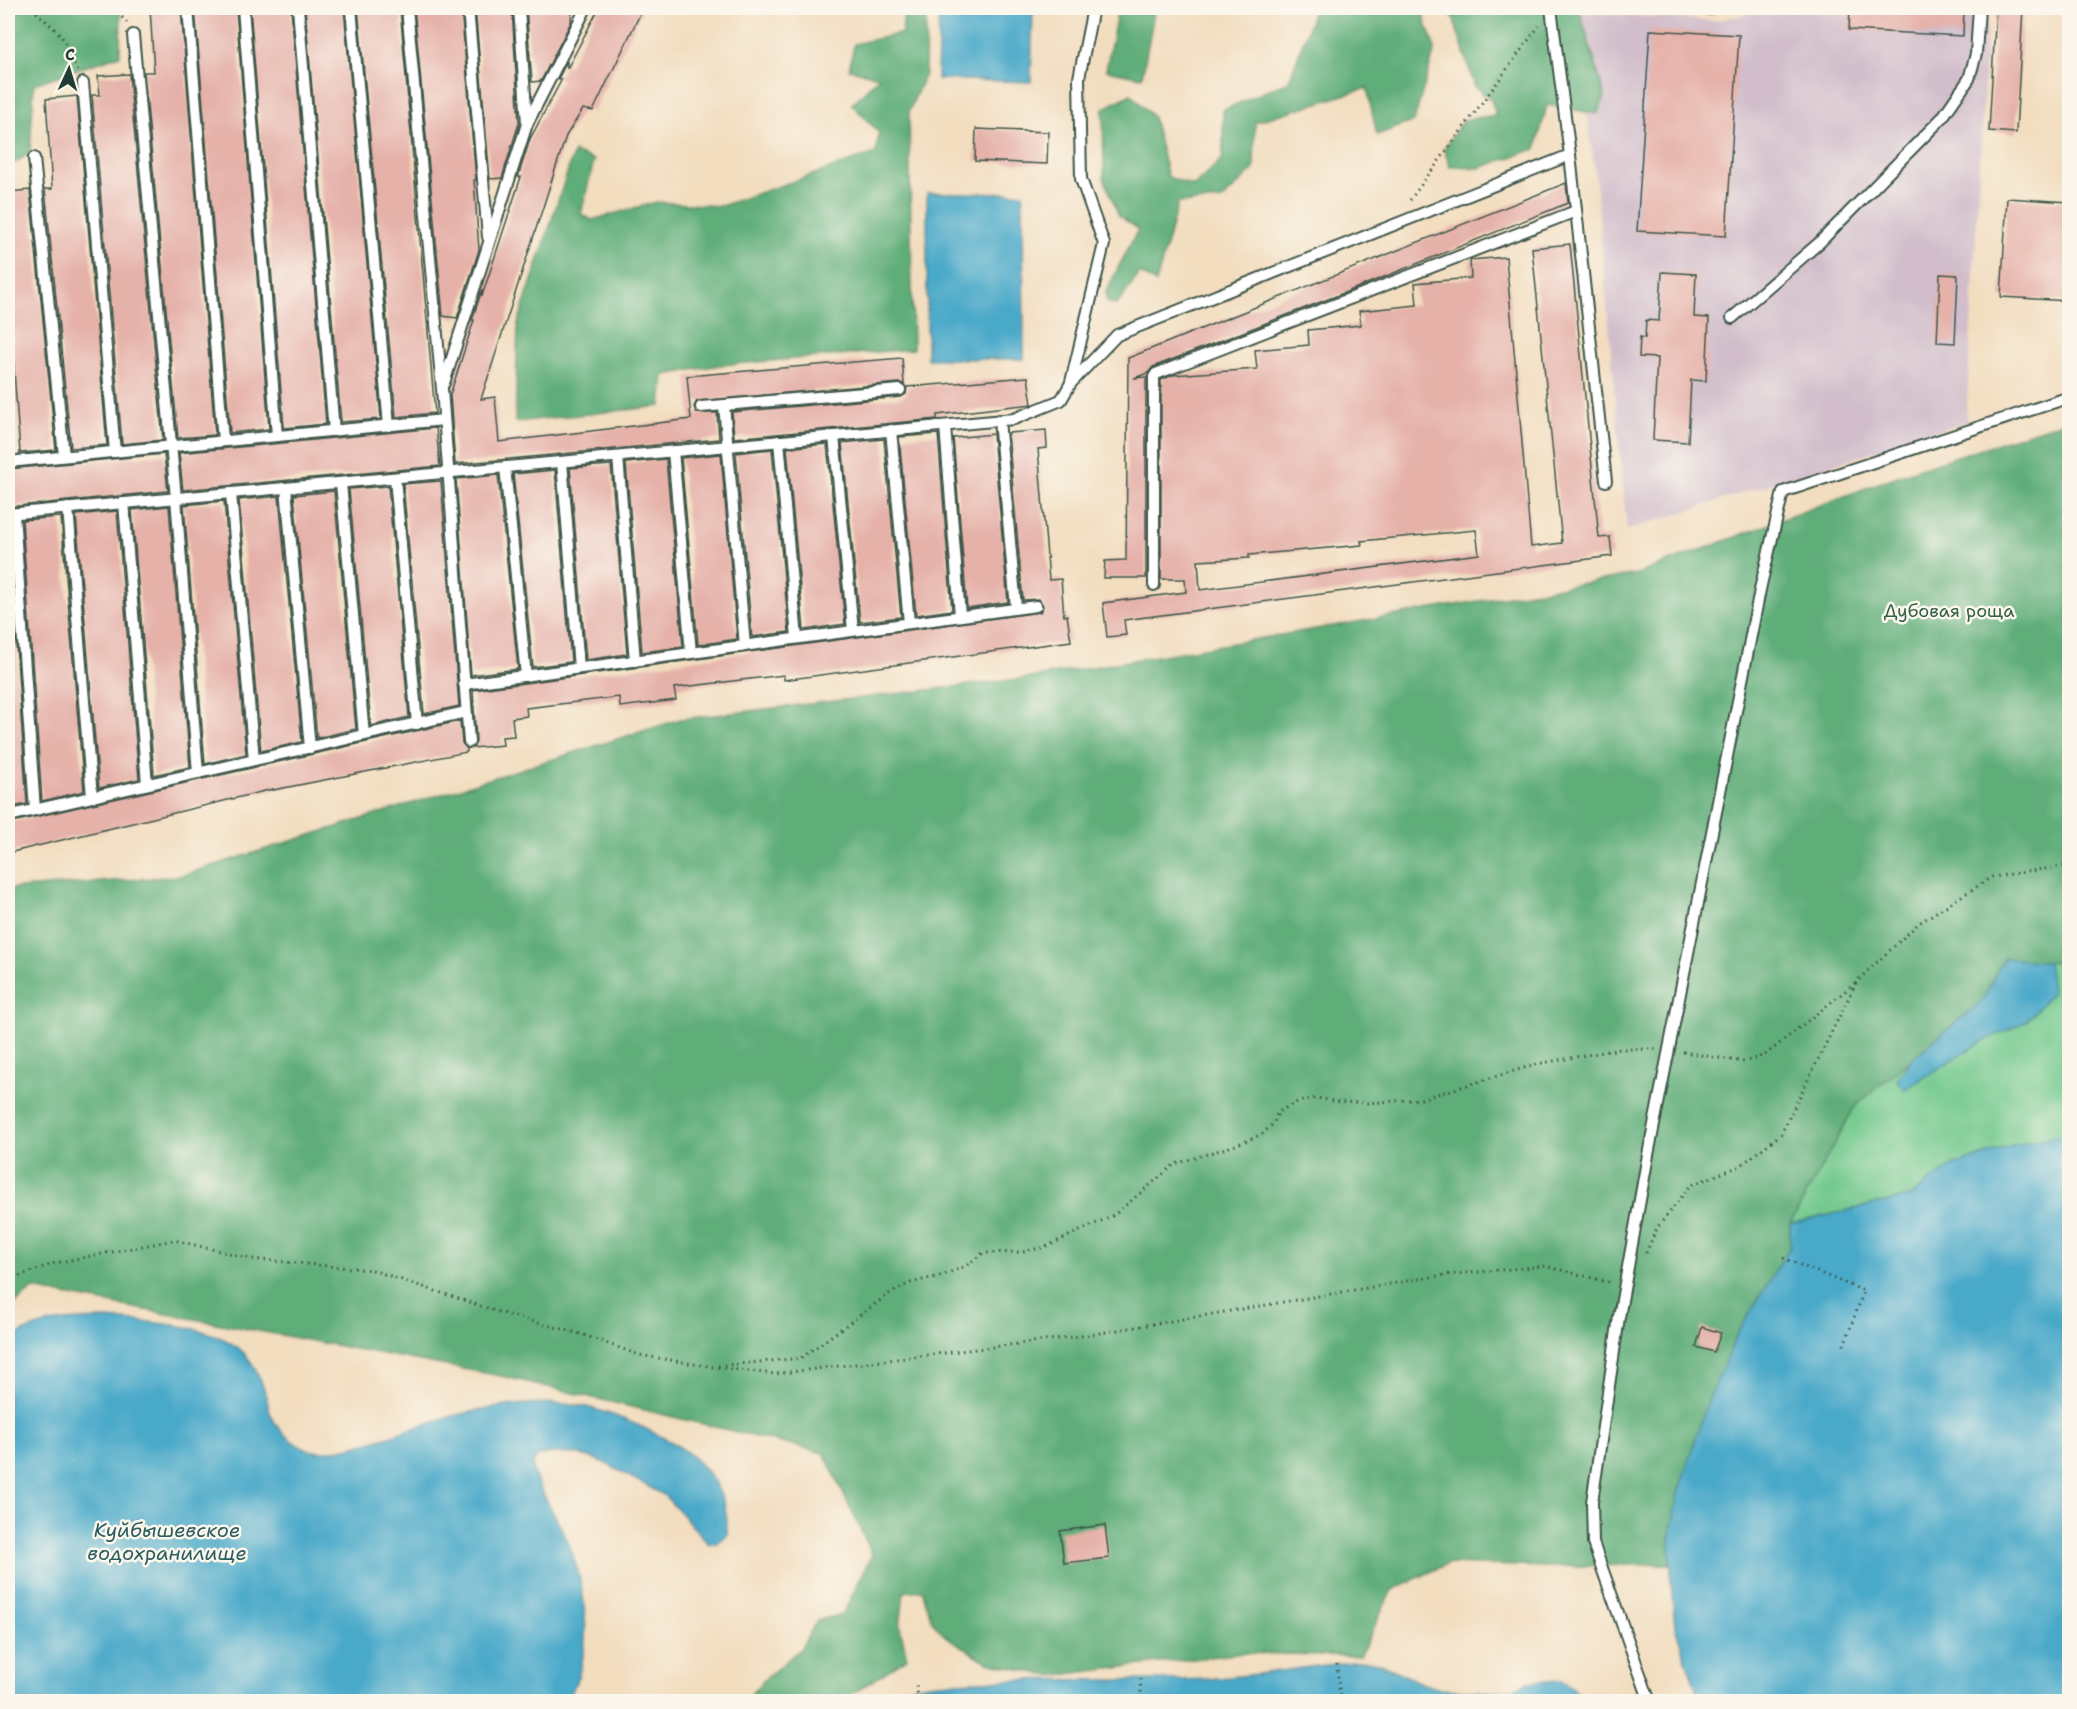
<svg xmlns="http://www.w3.org/2000/svg" width="2077" height="1709" font-family="'Shantell Sans',sans-serif">
<rect width="100%" height="100%" fill="#fbf7ec"/>
<filter id="ink" filterUnits="userSpaceOnUse"><feTurbulence type="fractalNoise" baseFrequency=".0167" numOctaves="2"/><feDisplacementMap in="SourceGraphic" scale="12" xChannelSelector="R" yChannelSelector="G"/><feConvolveMatrix kernelMatrix="1 2 1 2 8 2 1 2 1" color-interpolation-filters="sRGB"/></filter>
<filter id="wash" filterUnits="userSpaceOnUse"><feTurbulence type="fractalNoise" baseFrequency=".008" numOctaves="4" result="noise"/><feDisplacementMap in="SourceGraphic" scale="24" xChannelSelector="R" yChannelSelector="G"/><feGaussianBlur stdDeviation="1.35" result="paint"/><feColorMatrix in="noise" values="0 0 0 0 0 0 0 0 0 0 0 0 0 0 0 0 0 1.4 0 .05"/><feComposite in="paint" operator="in"/></filter>
<g filter="url(#wash)">
<rect width="100%" height="100%" fill="#f2ddbf"/>
<polygon fill="#d1bdcb" points="1773,8 1988,8 1966,422 1627,530 1595,171 1572,12 1716,21"/>
<polygon fill="#73c98e" stroke="#498361" stroke-width="1.5" points="2048,962 2069,964 2069,1133 2012,1146 1952,1166 1910,1196 1790,1224 1855,1106 1912,1059 1898,1079 2027,1021 2052,992"/>
<g fill="#5ead79" stroke="#3e7556" stroke-width="1.5">
<polygon points="8,8 121,8 120,55 34,84 30,153 8,167"/>
<polygon points="904,8 926,8 925,74 909,111 913,349 720,365 664,375 661,406 515,422 518,323 574,152 594,160 581,214 592,220 656,202 721,206 876,153 879,133 852,104 879,77 849,69 854,44 902,33"/>
<polygon points="1118,8 1155,8 1142,77 1106,70"/>
<polygon points="1312,8 1421,8 1435,49 1414,121 1377,135 1367,88 1255,122 1254,169 1222,200 1178,203 1156,283 1140,273 1117,305 1107,302 1106,292 1138,229 1119,216 1104,178 1103,109 1131,94 1153,117 1168,177 1194,186 1223,158 1223,110 1289,81 1311,20"/>
<polygon points="1450,8 1579,8 1605,97 1597,114 1547,105 1536,149 1479,168 1450,167 1444,149 1463,120 1496,115 1491,100 1475,87"/>
<polygon points="2069,420 2069,964 2004,958 1982,1001 1855,1106 1790,1224 1790,1247 1736,1336 1708,1401 1678,1493 1670,1540 1670,1564 1548,1567 1447,1564 1392,1590 1360,1656 1243,1653 1050,1676 987,1662 944,1635 932,1621 922,1590 904,1592 900,1627 907,1658 842,1701 744,1701 765,1679 801,1648 817,1620 842,1615 872,1554 824,1453 506,1377 33,1289 8,1310 8,889 180,876 681,719 1029,678 1637,574 1911,471"/>
</g>
<g fill="#4aa9c9" stroke="#34737e" stroke-width="1.5">
<polygon points="939,8 1033,8 1031,82 937,79"/>
<polygon points="927,193 1023,193 1024,359 927,359"/>
<polygon points="2004,958 2048,962 2052,992 2027,1021 1978,1044 1904,1090 1897,1080 1912,1059 1982,1001"/>
<polygon points="2069,1133 2069,1701 1700,1701 1675,1627 1671,1584 1670,1540 1678,1493 1708,1401 1736,1336 1790,1247 1790,1224 1910,1196 1952,1166 2012,1146"/>
<path d="M108,1319C147,1322 212,1323 243,1352C255,1364 261,1379 266,1395C268,1402 268,1411 272,1417C279,1432 297,1448 313,1451C337,1455 396,1434 419,1426C466,1410 527,1399 576,1405C604,1409 649,1429 673,1443C707,1463 730,1495 727,1535L716,1544H709L664,1495L599,1460L577,1454L551,1453L537,1456C536,1459 534,1461 533,1464C531,1478 561,1524 567,1540C588,1591 595,1652 567,1701H8V1342C34,1319 74,1320 108,1319Z"/>
<path d="M1368,1661L1381,1664L1421,1683L1440,1689L1495,1692L1515,1689L1528,1682L1561,1680L1572,1687L1585,1701H866C914,1680 953,1682 1005,1680C1071,1678 1139,1682 1205,1679C1260,1676 1314,1664 1368,1661Z"/>
</g>
<g id="blocks">
<g fill="#e5b1a9" fill-rule="evenodd">
<polygon points="150,8 181,8 215,435 178,438 144,72 154,72"/>
<polygon points="195,8 236,8 269,429 230,433"/>
<polygon points="250,8 291,8 326,424 284,428"/>
<polygon points="305,8 344,8 381,419 341,422"/>
<polygon points="358,8 400,8 435,413 396,417"/>
<polygon points="414,8 461,8 476,180 474,180 479,250 457,318 443,316"/>
<polygon points="475,8 512,8 519,123 502,178 490,179"/>
<polygon points="526,8 572,8 571,22 541,81 532,82"/>
<polygon points="599,8 643,8 593,111 583,109 566,136 481,399 495,397 499,442 691,419 687,376 902,358 904,384 899,383 697,401 694,407 697,413 717,413 719,439 455,464 450,395 474,320 472,320 482,290 482,296 521,177 518,177 530,139 562,79 558,79 567,61 567,69"/>
<polygon points="1850,8 1964,8 1963,36 1849,30"/>
<polygon points="1996,8 2023,8 2016,133 1989,131"/>
<polygon points="1650,30 1739,35 1726,236 1637,231"/>
<polygon points="129,74 163,440 122,444 92,95 100,95 98,76"/>
<polygon points="77,96 107,445 71,448 45,189 52,189 46,99"/>
<polygon points="976,129 1048,132 1047,164 975,161"/>
<polygon points="1566,183 1568,203 1354,289 1153,367 1148,373 1134,378 1146,377 1146,578 1104,578 1105,561 1126,560 1128,358"/>
<polygon points="30,190 56,450 20,453 8,287 8,192"/>
<polygon points="2007,198 2070,202 2070,301 2001,297"/>
<path d="M1570,244L1599,538L1610,537L1612,556L1124,620L1126,635L1107,637L1103,603L1186,592L1185,579H1161V380L1173,375L1257,369L1255,350L1309,345L1308,330L1361,325L1359,311L1417,305L1415,283L1471,278L1470,260L1506,257L1531,547L1562,543L1532,248ZM1476,530L1479,554L1200,590L1198,561L1249,558V555L1362,545L1361,541Z"/>
<polygon points="1662,272 1696,274 1694,317 1709,318 1706,381 1691,380 1688,442 1653,440 1657,358 1639,357 1640,337 1645,338 1646,320 1659,321"/>
<polygon points="1940,274 1958,275 1955,343 1937,342"/>
<polygon points="1028,377 1032,404 937,415 937,419 734,438 732,412 901,397 906,394 907,387"/>
<polygon points="436,428 440,466 183,490 179,453"/>
<polygon points="1046,430 1047,448 1038,449 1049,580 1061,579 1064,616 1067,615 1071,641 784,680 784,675 674,688 676,700 620,707 619,697 526,708 527,716 512,718 514,736 502,737 503,745 473,748 476,741 473,690 1040,612 1043,606 1039,599 1023,600 1008,433"/>
<polygon points="938,434 952,610 916,615 899,437"/>
<polygon points="993,434 1008,602 967,608 953,438"/>
<polygon points="884,439 901,617 860,622 842,443"/>
<polygon points="827,444 845,624 804,630 787,448"/>
<polygon points="772,449 789,632 752,637 736,453"/>
<polygon points="164,454 168,491 8,507 8,469"/>
<polygon points="721,454 737,639 698,645 681,458"/>
<polygon points="666,459 683,647 642,652 626,463"/>
<polygon points="611,465 627,654 586,660 570,468"/>
<polygon points="555,470 571,662 533,667 513,474"/>
<polygon points="498,475 518,669 471,675 456,479"/>
<polygon points="441,481 459,706 424,714 403,484"/>
<polygon points="388,486 409,717 371,726 349,489"/>
<polygon points="334,491 356,729 317,738 294,495"/>
<polygon points="279,496 302,742 261,751 239,500"/>
<polygon points="224,501 246,754 205,764 184,505"/>
<polygon points="169,506 190,767 154,775 132,510"/>
<polygon points="117,511 139,779 99,788 76,515"/>
<polygon points="61,517 84,791 42,801 22,520"/>
<polygon points="8,528 27,804 8,808"/>
<polygon points="460,721 462,743 467,749 467,752 273,790 273,789 8,853 8,823"/>
<polygon points="1702,1327 1721,1333 1714,1352 1696,1347"/>
<polygon points="1105,1525 1109,1558 1064,1563 1060,1531"/>
</g>
</g>
</g>
<g filter="url(#ink)">
<use href="#blocks" fill-opacity="0" stroke="#3f5549" stroke-width="1.5"/>
<g fill="none" stroke-linecap="round" stroke-linejoin="round">
<defs>
<g id="lane">
<polyline points="188,8 223,441"/>
<polyline points="243,8 277,436"/>
<polyline points="298,8 334,431"/>
<polyline points="351,8 389,426"/>
<polyline points="407,8 442,389 469,742"/>
<polyline points="468,8 488,237"/>
<polyline points="519,8 527,124"/>
<polyline points="1709,9 1709,8"/>
<polyline points="133,35 176,498 198,773"/>
<polyline points="83,83 115,452"/>
<polyline points="1570,155 1606,481"/>
<polyline points="34,158 64,456"/>
<polyline points="1732,318 1819,243 1942,118 1969,79 1976,54 1979,8"/>
<polyline points="1071,382 1104,244 1081,179 1079,78 1093,8"/>
<polyline points="444,383 527,124 586,8"/>
<polyline points="724,405 745,646"/>
<polyline points="701,407 900,390"/>
<polyline points="999,420 1016,608"/>
<polyline points="945,426 960,616"/>
<polyline points="891,430 909,623"/>
<polyline points="834,436 853,630"/>
<polyline points="779,441 797,638"/>
<polyline points="673,451 691,653"/>
<polyline points="618,457 635,661"/>
<polyline points="8,462 444,420"/>
<polyline points="562,462 579,668"/>
<polyline points="505,467 526,676"/>
<polyline points="395,478 417,724"/>
<polyline points="341,483 364,735"/>
<polyline points="286,488 310,748"/>
<polyline points="231,493 254,760"/>
<polyline points="124,503 147,784"/>
<polyline points="68,508 92,797"/>
<polyline points="8,514 1014,419 1061,400 1071,383 1117,335 1570,155 1551,8"/>
<polyline points="14,514 35,810"/>
<polyline points="1154,585 1154,377 1156,374 1576,211"/>
<polyline points="464,684 1036,606"/>
<polyline points="8,816 466,712"/>
<polyline points="1650,1702 1593,1543 1592,1502 1619,1317 1648,1155 1761,585 1783,492 2070,397"/>
</g>
</defs>
<use href="#lane" stroke="#3f5549" stroke-width="14"/>
<g stroke="#3f5549" stroke-width="3" stroke-dasharray="1.5 4.5" stroke-linecap="butt">
<polyline points="32,8 61,35 77,71"/>
<polyline points="114,8 127,23"/>
<polyline points="1410,200 1539,26"/>
<polyline points="1683,1052 1744,1062 1765,1055 1855,983"/>
<polyline points="1646,1253 1657,1228 1691,1185 1740,1166 1781,1134 1857,981 1919,923 1992,877 2070,865"/>
<polyline points="1783,1258 1864,1291 1844,1345"/>
<polyline points="8,1280 55,1263 174,1240 253,1259 372,1270 505,1314 581,1334 639,1355 713,1367 775,1374 1089,1335 1444,1275 1545,1266 1612,1283"/>
<polyline points="718,1366 801,1358 889,1294 910,1283 940,1276 966,1266 983,1253 1022,1252 1045,1247 1114,1215 1175,1164 1236,1145 1262,1134 1274,1123 1278,1112 1297,1102 1317,1098 1339,1102 1367,1103 1421,1099 1537,1064 1620,1049 1656,1049"/>
<polyline points="1337,1664 1340,1702"/>
<polyline points="1140,1679 1142,1702"/>
<polyline points="916,1686 919,1702"/>
</g>
<use href="#lane" stroke="#fff" stroke-width="10"/>
</g>
</g>
<g text-anchor="middle" stroke-width="5" stroke-linejoin="round" paint-order="stroke">
<g font-size="18" fill="#34604a" stroke="#fbf7ec">
<text x="1949" y="617">Дубовая роща</text>
</g>
<g font-size="20" font-style="italic" fill="#2c5d61" stroke="#fbf7ec">
<text x="167" y="1537">Куйбышевское<tspan x="167" dy="23">водохранилище</tspan></text>
</g>
</g>
<rect width="2077" height="1709" fill="none" stroke="#fbf7ec" stroke-width="30"/>
<g transform="translate(69 69) rotate(4)" stroke="#fbf7ec" stroke-width="4.5" paint-order="stroke">
<path d="M0-4.5L10 22L0 15L-10 22Z" fill="#1f3d34"/>
<text y="-9" font-size="16" font-weight="bold" text-anchor="middle" fill="#1f3d34">С</text>
</g>
</svg>
